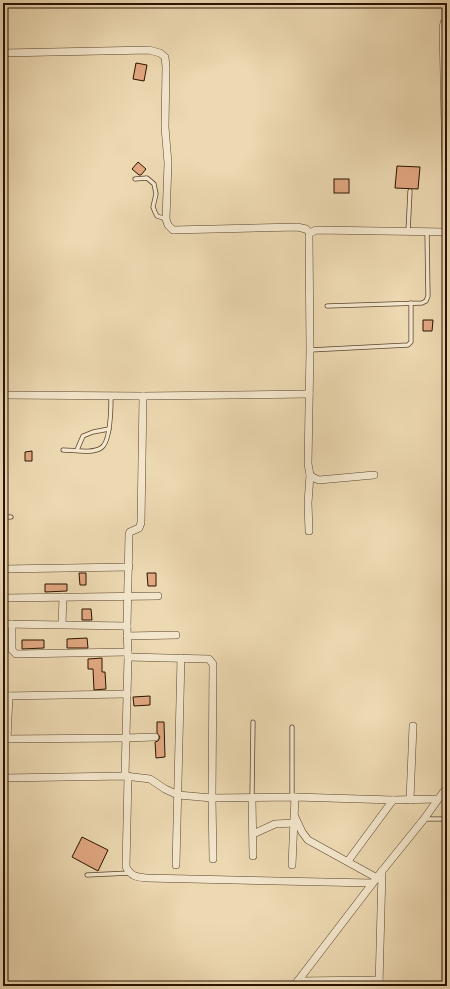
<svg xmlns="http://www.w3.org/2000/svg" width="450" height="989" font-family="Vollkorn,serif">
<rect width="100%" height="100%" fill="#ecd8b1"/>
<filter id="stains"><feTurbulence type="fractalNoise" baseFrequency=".005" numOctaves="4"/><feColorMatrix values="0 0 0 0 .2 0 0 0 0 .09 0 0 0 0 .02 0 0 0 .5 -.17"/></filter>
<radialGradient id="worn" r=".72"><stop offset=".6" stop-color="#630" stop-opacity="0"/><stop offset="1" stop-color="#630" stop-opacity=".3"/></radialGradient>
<g fill="#e1a781" stroke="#2a1200">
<polygon points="136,63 147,65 144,81 133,79"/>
<polygon points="138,162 146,169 141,175 139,175 132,169"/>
<polygon points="397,166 420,167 418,189 395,188"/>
<rect x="334" y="179" width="15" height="14"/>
<polygon points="423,320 433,320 432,331 423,331"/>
<polygon points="32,451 32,461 25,461 25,452"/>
<polygon points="79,573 86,573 86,585 80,585"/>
<polygon points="147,573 156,573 156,586 148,586"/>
<polygon points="45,584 67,584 67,591 45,592"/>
<polygon points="82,609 91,609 92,620 82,620"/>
<polygon points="87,638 88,648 67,648 67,639"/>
<polygon points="22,640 44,640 44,648 22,649"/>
<polygon points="102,658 102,672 105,672 106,689 94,690 93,669 88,669 88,659"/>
<polygon points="150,696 150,705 134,706 133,697"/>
<polygon points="157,722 164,722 165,757 156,758 155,742 158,741 160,737 157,733"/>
<polygon points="82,837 108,850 98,871 72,857"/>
</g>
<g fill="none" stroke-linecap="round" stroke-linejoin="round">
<defs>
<g id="lane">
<polyline points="135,179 147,178 154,184 156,194 153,207 155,212 157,216 166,219"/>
<polyline points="408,232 410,191"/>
<polyline points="327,306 422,303 426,301 428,296 427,232"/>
<polyline points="310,350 408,345 411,342 411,303"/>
<path d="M63,450C74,450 91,454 101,448C111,442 111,407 111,396"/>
<polyline points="77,450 83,436 93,432 109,429"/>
<polyline points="3,517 11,517"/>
<polyline points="252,797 253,722"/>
<polyline points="292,797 292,727"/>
<polyline points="425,819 447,819"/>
<polyline points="87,875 130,873"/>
</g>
<g id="street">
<polyline points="447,19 444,23 443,28 447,218"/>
<polyline points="3,53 149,50 160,53 165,57 166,67 165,127 168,163 166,219 168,225 173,230 297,227 306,229 310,233"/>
<polyline points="3,395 143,396 309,394"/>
<polyline points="374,475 319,480 314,478 310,475 308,464 310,350 309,236 310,233 316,230 447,232"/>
<polyline points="309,531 308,503 310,475"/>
<polyline points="3,569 129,567"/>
<polyline points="3,598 158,596"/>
<polyline points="3,624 127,626"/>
<polyline points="12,624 12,650 16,654 128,652"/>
<polyline points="62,624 63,597"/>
<polyline points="127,636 176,635"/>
<polyline points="128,657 209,659 213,664 212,798 213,859"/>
<polyline points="3,696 127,694"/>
<polyline points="3,739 125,738 155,737"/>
<polyline points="7,739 9,696"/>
<polyline points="125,776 128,657 127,626 129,534 130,532 139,528 141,523 143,396"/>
<path d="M128,776L126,867C132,877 136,877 147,878L372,883"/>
<polyline points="3,778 125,776 150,779 165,789 178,795 212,798 295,797 393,800 437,799"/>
<polyline points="252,799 253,856"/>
<polyline points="410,800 413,726"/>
<polyline points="295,817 302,832 308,840 377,878"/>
<polyline points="253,834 275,824 294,823"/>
<polyline points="348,861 393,800"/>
<polyline points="176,865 181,658"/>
<polyline points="292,865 295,797"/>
<polyline points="298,981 379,980"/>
<polyline points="294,986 382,871 424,819 447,787"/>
<polyline points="379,986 382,871"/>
</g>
</defs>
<use href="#lane" stroke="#5a442c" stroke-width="5"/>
<use href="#street" stroke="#5a442c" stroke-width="8"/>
<use href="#lane" stroke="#f3e6cc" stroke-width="3.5"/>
<use href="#street" stroke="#f3e6cc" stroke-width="7"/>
</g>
<rect width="450" height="989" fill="none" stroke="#ecd8b1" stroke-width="16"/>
<rect x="4" y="4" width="442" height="981" fill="none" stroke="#2a1200" stroke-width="2"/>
<rect x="8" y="8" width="434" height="973" fill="none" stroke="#2a1200"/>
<rect width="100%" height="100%" filter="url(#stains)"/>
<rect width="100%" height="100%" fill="url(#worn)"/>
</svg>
